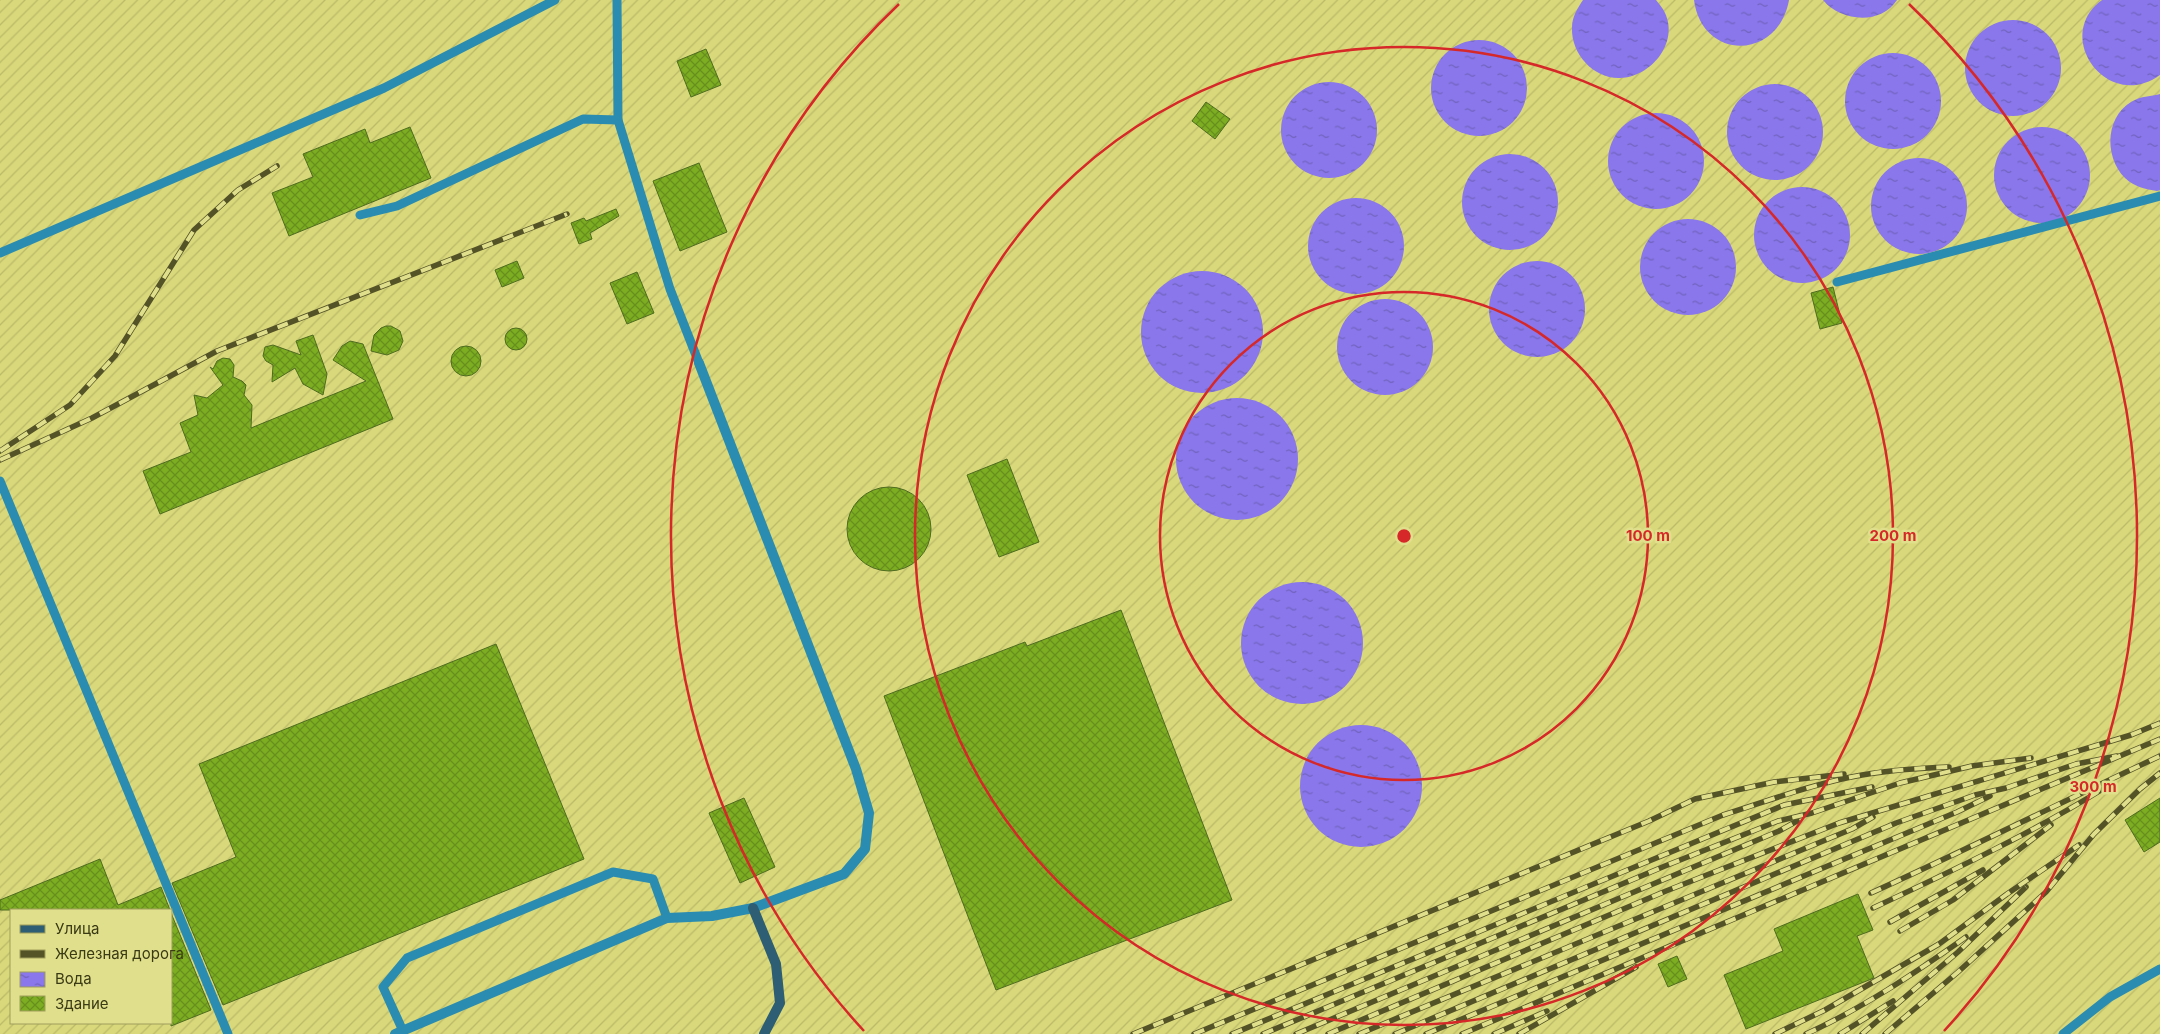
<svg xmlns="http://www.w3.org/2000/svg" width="2160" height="1034" font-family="Inter,sans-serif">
<defs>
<pattern id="industrial-furrows" width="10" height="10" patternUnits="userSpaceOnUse" patternTransform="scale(1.25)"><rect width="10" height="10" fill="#d9d87a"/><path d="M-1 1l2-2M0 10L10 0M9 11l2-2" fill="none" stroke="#bbba69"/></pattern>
<pattern id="water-ripples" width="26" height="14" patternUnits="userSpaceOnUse" patternTransform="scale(1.25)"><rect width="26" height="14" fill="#8977eb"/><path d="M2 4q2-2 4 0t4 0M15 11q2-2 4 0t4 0" fill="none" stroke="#7163bd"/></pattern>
<pattern id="building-cross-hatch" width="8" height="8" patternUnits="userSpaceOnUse" patternTransform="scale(1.25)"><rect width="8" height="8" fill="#7dae22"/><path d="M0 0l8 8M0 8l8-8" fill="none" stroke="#678f1d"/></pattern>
</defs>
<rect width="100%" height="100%" fill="#e0df8b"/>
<path fill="url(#industrial-furrows)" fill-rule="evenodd" d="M0,0H2160V1034H0ZM11,910H171V1023H11Z"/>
<g fill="url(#water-ripples)">
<path d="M1583,0H1656C1659,4 1663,8 1665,13C1679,43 1651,77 1620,78C1594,79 1571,54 1572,28C1572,17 1577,9 1583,0Z"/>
<path d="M1694,0H1789C1778,61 1702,61 1694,0Z"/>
<path d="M1823,0H1897C1880,26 1840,21 1823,0Z"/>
<path d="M2102,0H2160V75C2107,113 2052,36 2102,0Z"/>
<circle cx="2013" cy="68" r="48"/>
<circle cx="1479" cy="88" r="48"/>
<circle cx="1893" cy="101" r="48"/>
<circle cx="1329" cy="130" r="48"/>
<circle cx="1775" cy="132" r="48"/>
<path d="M2160,94V190L2157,191C2146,189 2134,187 2125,178C2103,156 2105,112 2137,99C2144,96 2153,96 2160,94Z"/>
<circle cx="1656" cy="161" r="48"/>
<circle cx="2042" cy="175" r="48"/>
<circle cx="1510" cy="202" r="48"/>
<circle cx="1919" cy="206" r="48"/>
<circle cx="1802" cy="235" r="48"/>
<circle cx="1356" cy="246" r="48"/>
<circle cx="1688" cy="267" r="48"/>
<circle cx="1537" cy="309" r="48"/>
<circle cx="1202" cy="332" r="61"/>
<circle cx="1385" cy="347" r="48"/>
<circle cx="1237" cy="459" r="61"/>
<circle cx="1302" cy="643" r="61"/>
<circle cx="1361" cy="786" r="61"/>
</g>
<g fill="url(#building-cross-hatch)" stroke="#4e6b20">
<polygon points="706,49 721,85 691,97 677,61"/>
<polygon points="1206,102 1230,119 1215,139 1192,121"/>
<polygon points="410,127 431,178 289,236 272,193 313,177 303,154 365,129 370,143"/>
<polygon points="699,163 727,232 680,251 653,181"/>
<polygon points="616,209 619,216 590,233 592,239 579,244 571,223 584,218 586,221"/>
<polygon points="517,261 524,278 502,287 495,270"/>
<polygon points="637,272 654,313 627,324 610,283"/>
<polygon points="1833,287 1842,323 1820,329 1811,293"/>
<polygon points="386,326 391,326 400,331 403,341 399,350 387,355 371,351 374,335 381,328"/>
<circle cx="516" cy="339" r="11"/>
<polygon points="313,335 327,374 323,395 303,384 295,368 272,382 273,365 266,361 263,356 265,347 273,345 301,355 296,341"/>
<polygon points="350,341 363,344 393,419 160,514 143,471 191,452 180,423 198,415 194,395 207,398 223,385 210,367 213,369 217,361 223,358 230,359 234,365 233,377 242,381 246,385 244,395 252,405 251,428 366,381 333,360 342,346"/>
<circle cx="466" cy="361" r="15"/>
<polygon points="1007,459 1039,542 999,557 967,475"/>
<circle cx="889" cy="529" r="42"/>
<polygon points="1121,610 1232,900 996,990 884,696 1025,642 1027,646"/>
<polygon points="496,644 584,859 223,1005 172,883 236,857 199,764"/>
<polygon points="744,798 775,867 740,883 709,813"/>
<polygon points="2160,798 2160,842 2144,852 2125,820"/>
<polygon points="100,859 118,905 161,887 170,910 0,910 0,900"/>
<polygon points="1858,894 1873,930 1857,936 1874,978 1746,1029 1724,975 1783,951 1774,929"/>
<polygon points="171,913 211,1010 171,1026"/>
<polygon points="1677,956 1687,979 1668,987 1658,964"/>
</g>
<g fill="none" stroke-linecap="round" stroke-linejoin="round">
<g stroke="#2b8cb1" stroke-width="9">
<polyline points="617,0 618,120 670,289 699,363"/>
<polyline points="360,215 397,206 583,119 618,120"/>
<polyline points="0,253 384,88 555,0"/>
<polyline points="1837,282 2160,196"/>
<polyline points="0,481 228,1034"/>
<polyline points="403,1031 383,987 407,958 613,872 653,879 667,918"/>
<polyline points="2063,1034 2110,997 2160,969"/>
</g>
<polyline stroke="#2b8cb1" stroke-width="10" points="395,1034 667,918 712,916 753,908 844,874 865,849 869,813 856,769 699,363"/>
<polyline stroke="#2d5e73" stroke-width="10" points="753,908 776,964 780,1003 764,1034"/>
<defs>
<g id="rail">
<polyline points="0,451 70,405 115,356 194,230 238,190 277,166"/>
<polyline points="0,460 92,418 217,351 567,214"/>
<path d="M1871,893C1968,849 2064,801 2160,756"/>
<path d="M1873,908C1952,871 2032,833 2106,787"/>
<polyline points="1890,922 1983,870"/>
<polyline points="1900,931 1953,900 2051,825"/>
<polyline points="1133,1034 1649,821 1695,799 1774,782 1844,774"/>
<path d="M1194,1034L1723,815C1768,801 1815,783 1862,775C1891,770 1920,768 1949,767"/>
<polyline points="1232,1034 1784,805 1872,787"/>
<polyline points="1263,1034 1665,866 1778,821 1812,813 1900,783 1972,766 2031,758"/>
<polyline points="1296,1034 1665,879 1779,831 1797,821"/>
<polyline points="1328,1034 1666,891 1839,823 2131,735 2160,723"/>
<polyline points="1359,1034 1852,829 1873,817"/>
<polyline points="1395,1034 1896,823 1975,795 2006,788 2076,764 2117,756"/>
<polyline points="1426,1034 1957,812 1990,796"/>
<polyline points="1462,1034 2160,739"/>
<polyline points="1494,1034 1547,1011"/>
<polyline points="1519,1034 1636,967"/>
<polyline points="1775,1034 1825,1010 1939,944 2007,894 2079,845"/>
<path d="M1806,1034C1863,1008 1915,973 1966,937"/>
<polyline points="1840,1034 1893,1001"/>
<polyline points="1862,1034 1958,952 2026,887"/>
<polyline points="1885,1034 1958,972 2046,892 2094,834 2140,789 2160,773"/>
</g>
</defs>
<use href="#rail" stroke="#545328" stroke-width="5.5"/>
<use href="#rail" stroke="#e0df8b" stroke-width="4" stroke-dasharray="11" stroke-linecap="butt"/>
</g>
<g fill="none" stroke="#d62828" stroke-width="2.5">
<circle cx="1404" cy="536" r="244"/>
<circle cx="1404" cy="536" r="489"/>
<path d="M864 1031A733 733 0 0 1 899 4M1909 4A733 733 0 0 1 1944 1031"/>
</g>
<circle cx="1404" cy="536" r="8" fill="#d62828" stroke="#e0df8b" stroke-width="2.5"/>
<g font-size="15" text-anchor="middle" font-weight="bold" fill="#d62828" stroke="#e0df8b" stroke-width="5" stroke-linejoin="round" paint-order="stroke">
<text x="1648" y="541">100 m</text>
<text x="1893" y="541">200 m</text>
<text x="2093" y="792">300 m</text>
</g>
<rect x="10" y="909" width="162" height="115" fill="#e0df8b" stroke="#9e9d5c"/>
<rect x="20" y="925" width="25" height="8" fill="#2d5e73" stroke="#9e9d5c"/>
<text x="55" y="934" font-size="15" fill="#3a3a16">Улица</text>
<rect x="20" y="950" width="25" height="8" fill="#545328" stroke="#9e9d5c"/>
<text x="55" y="959" font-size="15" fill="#3a3a16">Железная дорога</text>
<rect x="20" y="972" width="25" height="15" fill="url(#water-ripples)" stroke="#9e9d5c"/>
<text x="55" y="984" font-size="15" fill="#3a3a16">Вода</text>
<rect x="20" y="996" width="25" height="15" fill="url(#building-cross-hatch)" stroke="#9e9d5c"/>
<text x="55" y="1009" font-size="15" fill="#3a3a16">Здание</text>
</svg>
